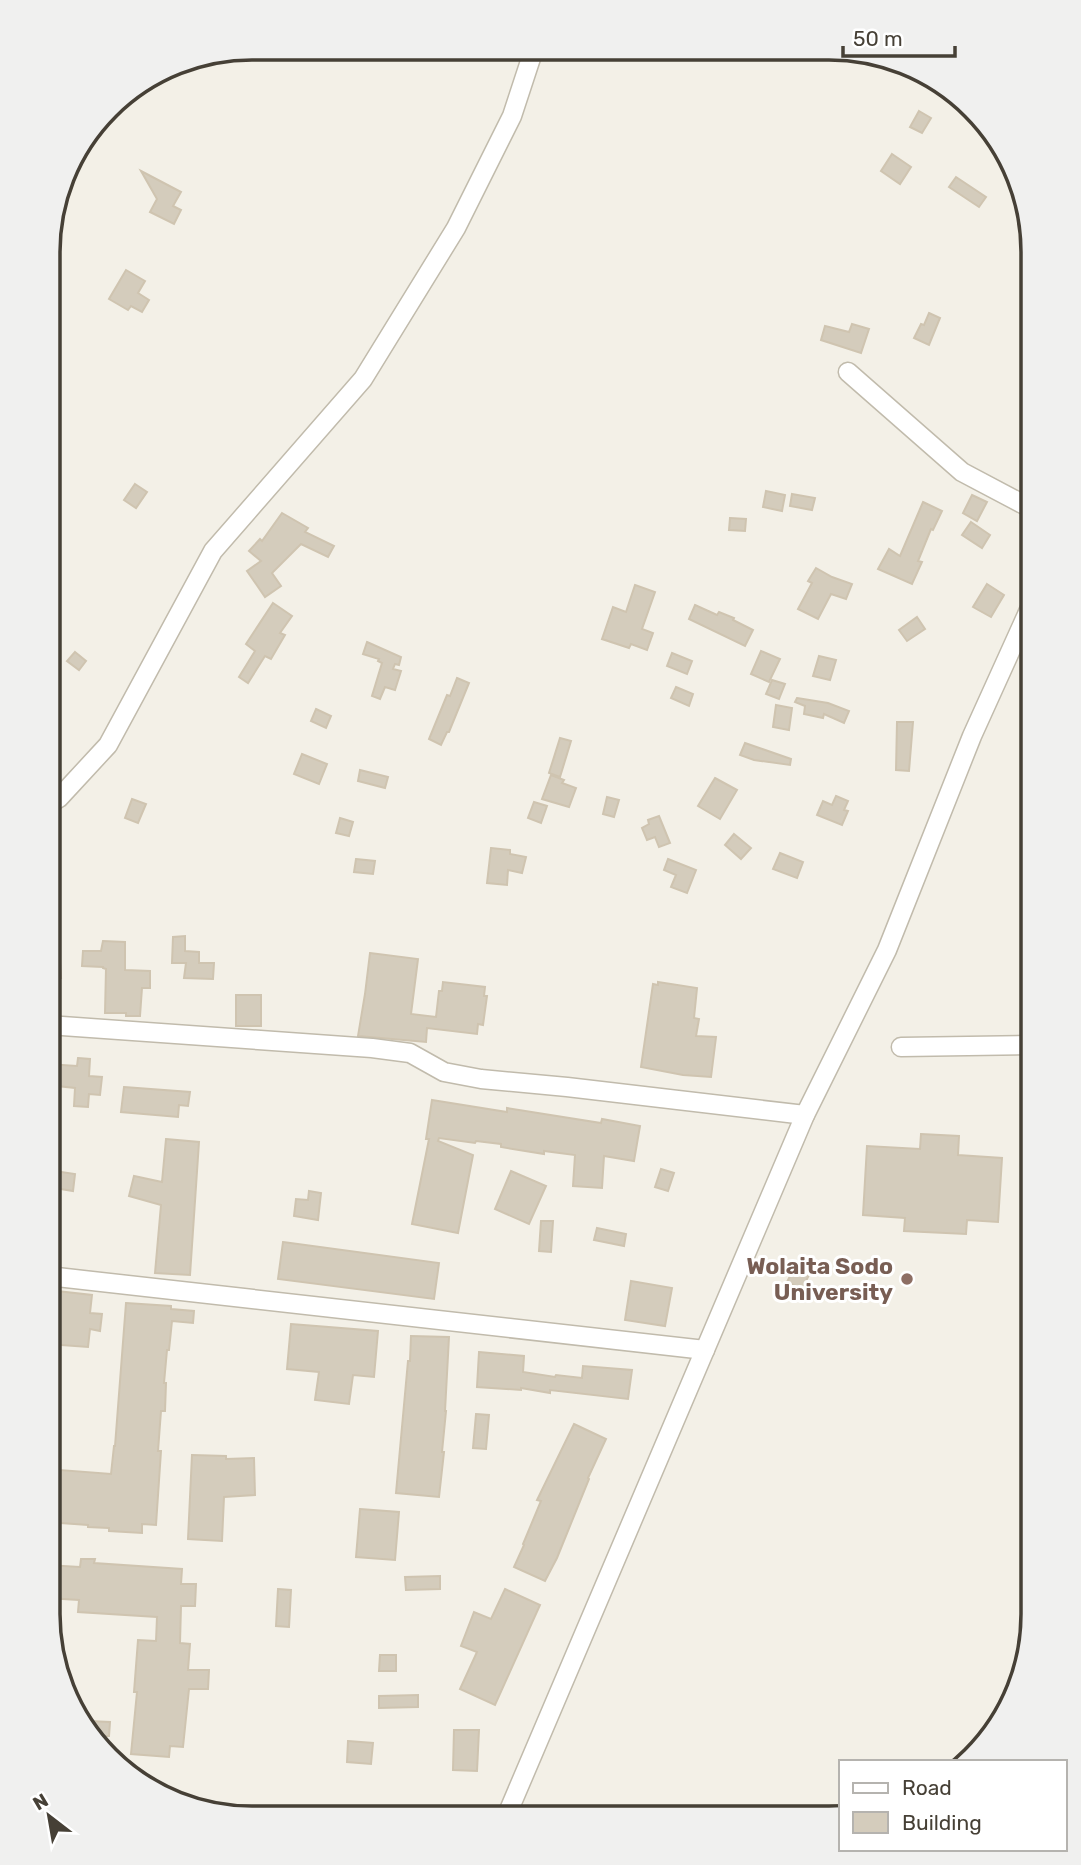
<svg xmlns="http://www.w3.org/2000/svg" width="1081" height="1865" font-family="Rubik,sans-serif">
<rect width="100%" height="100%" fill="#f3f0e7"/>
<g fill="#d4ccbc" stroke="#cfc4b0" stroke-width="2">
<polygon points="919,111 931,118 922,133 910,127"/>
<polygon points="892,154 911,167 900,184 881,171"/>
<polygon points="141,171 181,192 173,206 181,210 174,224 150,212 157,199"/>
<polygon points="956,177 986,197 979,207 949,187"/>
<polygon points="126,270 145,281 138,293 149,300 142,312 131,306 128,310 109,299"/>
<polygon points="929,313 940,318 929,345 914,338 921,324 924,325"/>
<polygon points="852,324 869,329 861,353 821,340 825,326 849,332"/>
<polygon points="135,484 147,492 136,508 124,500"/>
<polygon points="766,491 785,495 782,511 763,507"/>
<polygon points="792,494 815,498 812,510 790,506"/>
<polygon points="972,495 987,502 977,521 963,513"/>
<polygon points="923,502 942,511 933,530 931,529 918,561 922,562 912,584 878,569 889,549 900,556"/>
<polygon points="282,513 308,528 305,532 334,546 328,557 301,544 272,573 281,586 265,597 247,571 261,561 249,551 260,539 262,541"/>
<polygon points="730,518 746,519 745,531 729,530"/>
<polygon points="971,522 990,535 982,548 962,535"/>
<polygon points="816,568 832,577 852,584 846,599 831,594 818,619 798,609 812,583 808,581"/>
<polygon points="987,584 1004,595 991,617 973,607"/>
<polygon points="635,585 655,592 642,629 653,633 647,650 631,644 629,648 602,639 613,607 626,612"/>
<polygon points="273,603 292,616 280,633 285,635 271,659 265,656 248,683 239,677 255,651 246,644"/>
<polygon points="695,605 717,615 719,612 734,618 733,620 753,630 745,646 689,619"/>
<polygon points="917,617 925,629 907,641 899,630"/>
<polygon points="367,642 401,657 399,665 395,664 393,669 401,671 395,690 385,687 380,699 372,696 382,663 378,661 379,659 363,654"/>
<polygon points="761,651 780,659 769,682 751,674"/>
<polygon points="75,652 86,661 79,670 67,661"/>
<polygon points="672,653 692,661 687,674 667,666"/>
<polygon points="819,656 836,660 830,680 813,676"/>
<polygon points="457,678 469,683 449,732 447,732 441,745 429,739 447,695 450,696"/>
<polygon points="772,680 785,684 779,699 766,694"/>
<polygon points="676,687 693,694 689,706 671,698"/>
<polygon points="797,698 828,703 849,711 844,723 824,714 823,718 804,714 805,706 795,702"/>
<polygon points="776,705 792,708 789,730 773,727"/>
<polygon points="316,709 331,716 326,728 311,721"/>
<polygon points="897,722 913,722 909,771 896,770"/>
<polygon points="560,738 571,741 560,777 549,773"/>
<polygon points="745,743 791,759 790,765 754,760 740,755"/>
<polygon points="302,754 327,764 319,784 294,774"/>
<polygon points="360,770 388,777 385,788 358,781"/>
<polygon points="551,775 564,780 562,783 576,788 569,807 542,799"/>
<polygon points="715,778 737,790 720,819 698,806"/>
<polygon points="836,796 848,801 844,810 848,811 842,825 817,815 823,801 832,805"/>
<polygon points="607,797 619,800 614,817 603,814"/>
<polygon points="132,799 146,804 138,823 125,818"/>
<polygon points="534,802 547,806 541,823 528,818"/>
<polygon points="659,816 670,843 659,847 655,837 647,840 642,828 649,824 648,820"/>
<polygon points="340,818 353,822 349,836 336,833"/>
<polygon points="734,834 751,848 741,859 725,845"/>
<polygon points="491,848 510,850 510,854 526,857 522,873 508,870 507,885 487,883"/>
<polygon points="780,853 803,862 797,878 773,869"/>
<polygon points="356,859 375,861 373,874 354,872"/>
<polygon points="668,859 696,870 687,893 671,887 676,875 664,870"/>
<polygon points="185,936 185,951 199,952 199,963 214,963 213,979 184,978 186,963 172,963 173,937"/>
<polygon points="103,941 125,942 125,970 150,971 150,988 142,988 140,1016 126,1016 126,1013 105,1013 106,969 103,968 103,967 82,966 83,951 101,951"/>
<polygon points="370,953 418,959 411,1014 436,1017 439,991 442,991 443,982 485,987 484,996 487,996 483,1025 478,1024 477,1034 427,1028 426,1042 358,1036 365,994"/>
<polygon points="48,962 60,962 61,978 48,978"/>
<polygon points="658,982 697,988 694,1018 699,1019 696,1036 716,1037 711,1077 683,1075 641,1067 653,984 658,985"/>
<rect x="236" y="995" width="25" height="31"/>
<polygon points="78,1058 90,1059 89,1076 102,1077 100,1095 89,1094 88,1107 74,1106 75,1088 48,1085 48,1064 77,1066"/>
<polygon points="124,1087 190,1092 188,1106 179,1105 178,1117 121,1112"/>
<polygon points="432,1100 507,1112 507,1108 601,1123 602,1119 640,1126 634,1161 604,1156 602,1188 573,1186 575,1155 544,1151 544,1154 501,1147 501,1144 476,1141 475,1143 439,1138 438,1141 473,1155 458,1233 412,1224 429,1139 426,1139"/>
<polygon points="921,1134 959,1136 958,1155 1002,1158 998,1222 967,1220 966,1234 904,1231 905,1218 863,1215 867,1146 920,1149"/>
<polygon points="166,1139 199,1142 190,1275 155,1273 161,1205 129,1196 134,1176 162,1182"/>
<polygon points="661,1169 674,1173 668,1191 655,1187"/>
<polygon points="48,1170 75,1174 73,1191 48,1187"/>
<polygon points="511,1171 546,1186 529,1224 495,1209"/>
<polygon points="309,1191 321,1193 318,1220 294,1216 296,1199 308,1200"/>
<polygon points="541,1221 553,1221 551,1252 539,1251"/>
<polygon points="597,1228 626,1234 624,1246 594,1240"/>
<polygon points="283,1242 439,1263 434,1299 278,1279"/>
<polygon points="797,1262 812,1269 802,1289 787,1282"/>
<polygon points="631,1281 672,1288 665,1326 625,1320"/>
<polygon points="48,1290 92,1295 90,1313 102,1314 100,1331 90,1329 88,1347 48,1344"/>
<polygon points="126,1303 171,1306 171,1309 194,1311 193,1323 172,1321 169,1350 167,1350 164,1383 166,1383 165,1411 161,1411 158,1451 161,1451 156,1525 142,1524 142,1533 109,1531 109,1528 88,1527 88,1525 47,1522 47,1469 111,1474 114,1446 115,1446"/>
<polygon points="291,1324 378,1331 374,1377 353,1375 349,1404 315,1400 319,1372 287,1369"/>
<polygon points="411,1336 449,1337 445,1411 446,1411 442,1452 444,1452 439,1497 396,1493 408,1361 410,1361"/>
<polygon points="479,1352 524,1356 523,1372 555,1377 556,1375 582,1378 583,1366 632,1370 628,1399 550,1390 550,1393 521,1388 521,1390 477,1387"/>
<polygon points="476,1414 489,1415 486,1449 473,1448"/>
<polygon points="574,1424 606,1439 588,1478 589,1479 557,1558 545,1581 514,1567 524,1545 523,1544 541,1501 537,1500"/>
<polygon points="192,1455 226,1456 226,1459 254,1458 255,1495 224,1497 222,1541 188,1539"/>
<polygon points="360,1509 399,1512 395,1560 356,1557"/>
<polygon points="81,1559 95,1559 94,1563 182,1569 181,1584 196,1584 195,1606 181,1606 180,1643 190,1644 188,1670 209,1670 208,1689 189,1689 183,1747 170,1746 169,1757 131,1754 137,1692 134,1692 138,1640 156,1641 157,1617 78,1612 79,1600 47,1598 47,1565 80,1567"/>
<polygon points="440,1576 440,1589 406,1590 405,1577"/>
<polygon points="278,1589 291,1590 289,1627 276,1626"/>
<polygon points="505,1589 540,1605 495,1705 460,1689 477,1652 461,1646 474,1612 491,1619"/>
<polygon points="380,1655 396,1655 396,1671 379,1671"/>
<polygon points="418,1695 418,1707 379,1708 379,1696"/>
<polygon points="88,1721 110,1722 109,1736 99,1736"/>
<polygon points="454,1730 479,1730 477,1771 453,1770"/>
<polygon points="348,1741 373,1743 371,1764 347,1762"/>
</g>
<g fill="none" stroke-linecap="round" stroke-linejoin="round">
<defs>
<g id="minor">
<polyline points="848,372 962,472 1034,510"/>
<polyline points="48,805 59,798 108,745 213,551 363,379 456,228 512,116 534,49"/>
<polyline points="48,1025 372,1048 410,1053 444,1072 481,1079 567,1087 805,1115"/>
<polyline points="901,1047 1033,1045"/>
<polyline points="48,1276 705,1350"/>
<polyline points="506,1817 805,1115 887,950 972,736 1034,599"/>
</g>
</defs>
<use href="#minor" stroke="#c1bbac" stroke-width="21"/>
<use href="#minor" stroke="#fff" stroke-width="18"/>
</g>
<circle fill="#8d6e63" stroke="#fff" stroke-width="2.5" cx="907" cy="1279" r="7"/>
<g text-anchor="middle" stroke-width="6" stroke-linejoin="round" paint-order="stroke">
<g font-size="23" font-weight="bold" fill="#785e54" stroke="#fff" text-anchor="end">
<text x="893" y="1274">Wolaita Sodo<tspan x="893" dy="26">University</tspan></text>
</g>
</g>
<path d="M0 0H1081V1865H0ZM252 60H829A192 192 0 0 1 1021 252V1614A192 192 0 0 1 829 1806H252A192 192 0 0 1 60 1614V252A192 192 0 0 1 252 60Z" fill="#f0f0ef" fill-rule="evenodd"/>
<path fill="none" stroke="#464036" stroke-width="3.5" d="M252 60H829A192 192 0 0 1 1021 252V1614A192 192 0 0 1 829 1806H252A192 192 0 0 1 60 1614V252A192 192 0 0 1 252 60Z"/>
<rect x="839" y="1760" width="228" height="91" fill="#ffffff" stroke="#b5b3af" stroke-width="2"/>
<rect x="853" y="1783" width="35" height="10" fill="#ffffff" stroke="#b5b3af" stroke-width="2"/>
<text x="902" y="1795" font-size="21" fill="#464036">Road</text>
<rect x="853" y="1812" width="35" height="21" fill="#d4ccbc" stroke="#b5b3af" stroke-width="2"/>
<text x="902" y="1830" font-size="21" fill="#464036">Building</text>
<g transform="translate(49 1816) rotate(329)" stroke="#ffffff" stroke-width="5" paint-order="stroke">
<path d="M0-5L12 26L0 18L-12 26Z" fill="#464036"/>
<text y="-10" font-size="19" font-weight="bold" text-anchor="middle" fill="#464036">N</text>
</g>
<path d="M843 46v10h112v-10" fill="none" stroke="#464036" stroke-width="3.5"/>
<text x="853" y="46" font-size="21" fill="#464036" stroke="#ffffff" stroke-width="5" paint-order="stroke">50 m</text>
</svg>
